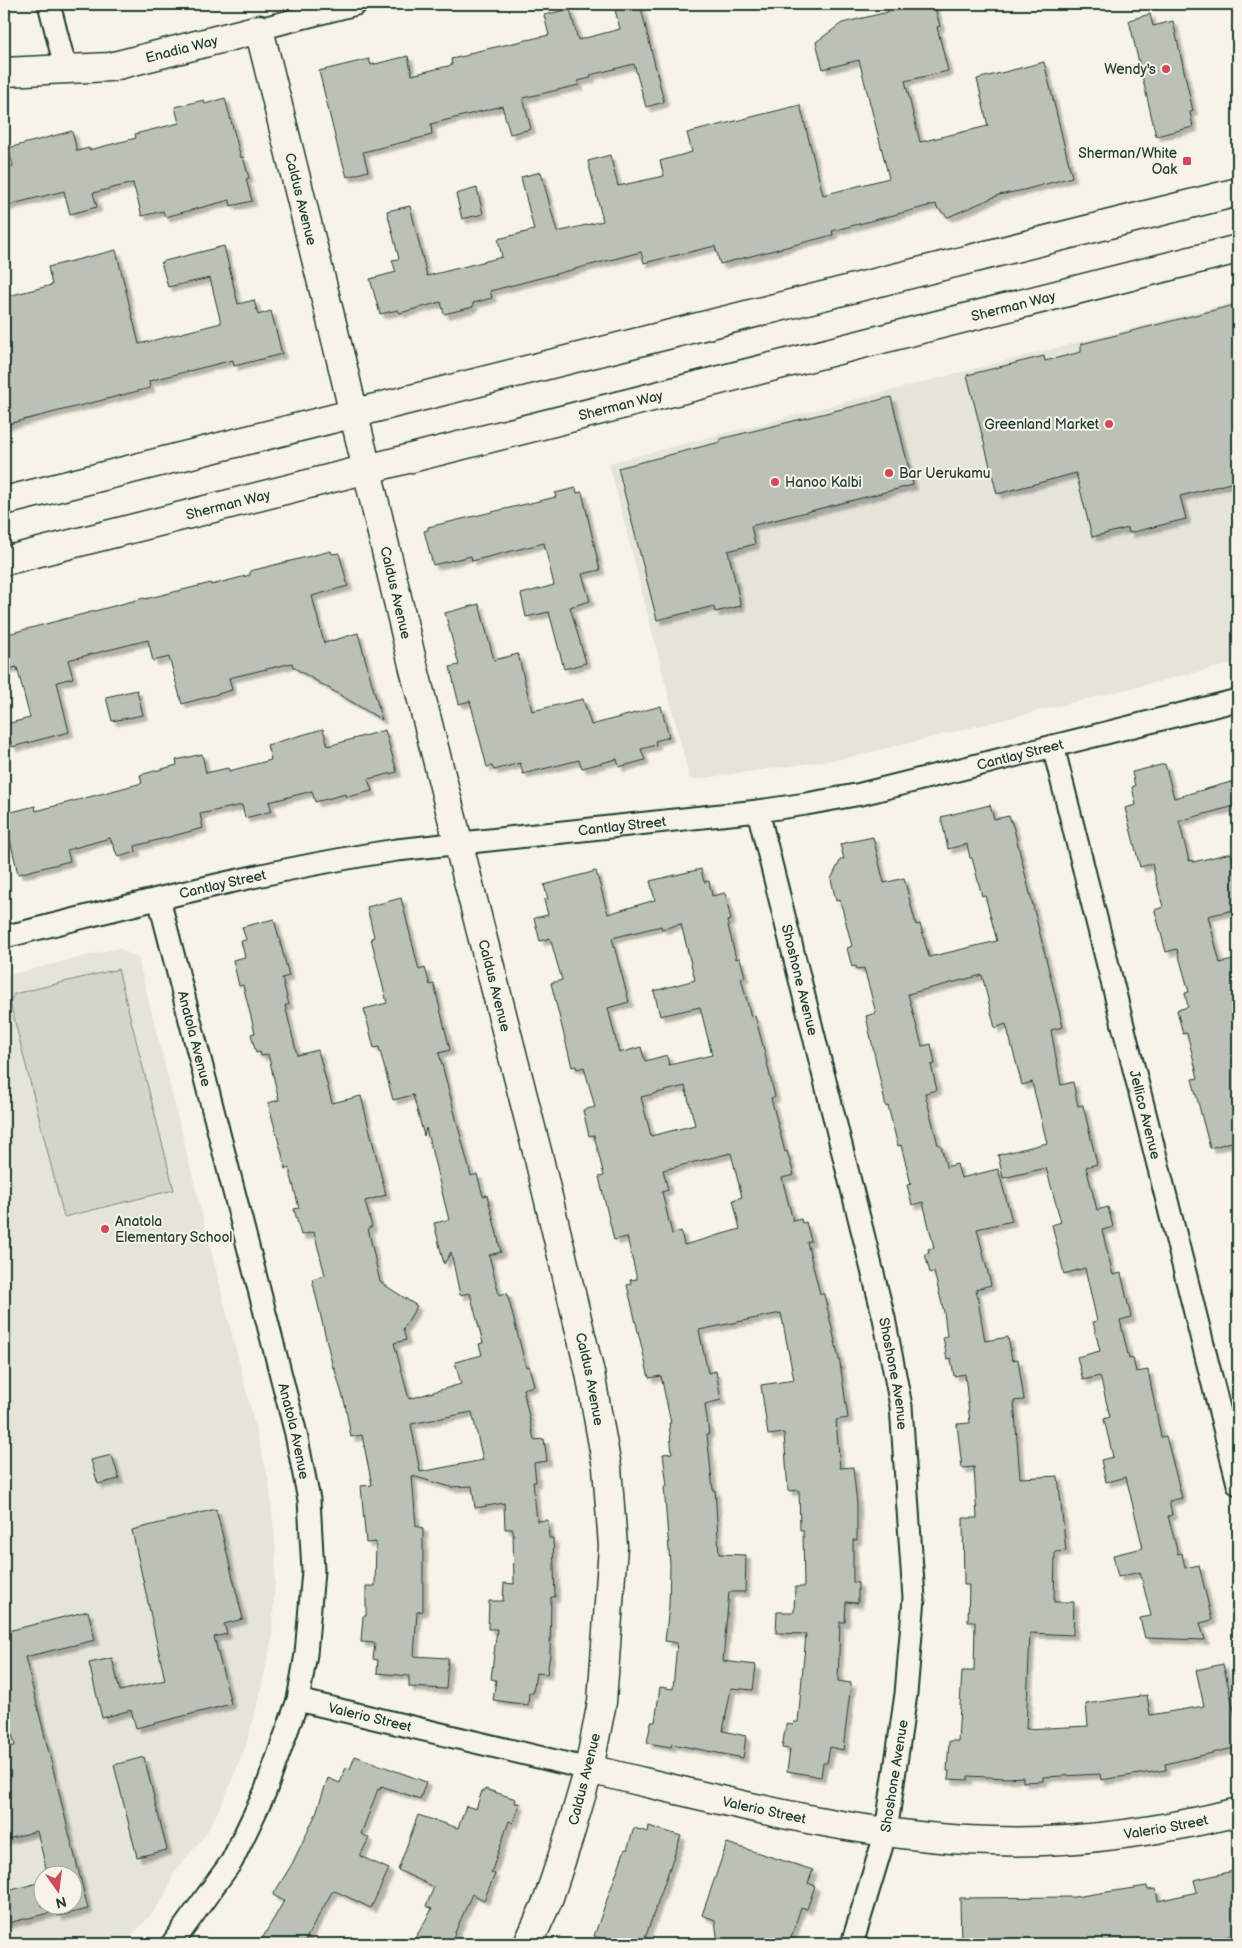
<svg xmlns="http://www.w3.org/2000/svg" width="1242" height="1948" font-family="'Balsamiq Sans',sans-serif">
<defs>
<filter id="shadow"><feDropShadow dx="4.5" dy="4.5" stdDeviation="1" flood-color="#0004"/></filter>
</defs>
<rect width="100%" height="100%" fill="#f7f3e8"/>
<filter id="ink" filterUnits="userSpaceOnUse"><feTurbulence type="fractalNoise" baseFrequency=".02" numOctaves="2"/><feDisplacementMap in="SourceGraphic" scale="10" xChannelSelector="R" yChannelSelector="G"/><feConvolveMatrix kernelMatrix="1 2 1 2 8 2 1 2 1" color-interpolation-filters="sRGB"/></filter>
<g filter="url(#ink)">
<g fill="#e5e4d9" fill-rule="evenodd">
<polygon points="1238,301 1238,662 847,758 690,780 609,463"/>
<path d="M118,948L138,958L269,1482L276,1552L272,1638L259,1699L244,1751L224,1799L206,1834L175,1871L165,1895L152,1914L123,1944H4V976ZM42,1876H72V1906H42Z"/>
</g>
<polygon fill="#d3d5ca" stroke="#79897f" points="118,969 174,1190 64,1217 10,1002 14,994"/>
<g fill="#bbc1b6" stroke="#1f3d34" fill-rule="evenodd" filter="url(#shadow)">
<polygon points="640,4 664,102 646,107 634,64 590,75 591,78 578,81 579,85 523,98 531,129 510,134 502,106 431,124 432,135 363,152 368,171 347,177 341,157 340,157 319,71 369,59 371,65 408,56 412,75 452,65 451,59 469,55 469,53 549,35 544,15 570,9 578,40 620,29 615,10"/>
<polygon points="886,4 934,4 940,26 937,27 948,71 905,81 920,142 988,126 977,79 1044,62 1072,177 1024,190 999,195 948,217 937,208 936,204 832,231 833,235 720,264 715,246 644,263 641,252 490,291 492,298 473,303 473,307 444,314 441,302 400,313 398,310 380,314 370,279 396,272 392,260 399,259 387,211 410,206 427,276 502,257 498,239 534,230 521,177 541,172 557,232 603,221 588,161 610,155 618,186 664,176 660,161 692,152 687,133 800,105 823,195 889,178 859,60 823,69 816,42 842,23 888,12"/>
<polygon points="1150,14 1153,26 1173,21 1193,111 1190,112 1193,127 1156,136 1129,20"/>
<polygon points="225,98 241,158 243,157 249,178 246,179 252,201 231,206 230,200 165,217 163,211 142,216 133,183 93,193 97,207 70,214 64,191 4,206 4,168 13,166 8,148 72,131 77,151 89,148 89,150 136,138 135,134 179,123 175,107 204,100 205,104"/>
<polygon points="477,188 483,214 462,219 456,194"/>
<polygon points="224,246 238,304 254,300 258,315 271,311 282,354 234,366 233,360 149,381 150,388 4,425 4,297 52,285 48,267 116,250 139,344 221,323 210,278 168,287 161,262"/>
<polygon points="1238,304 1238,481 1180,496 1186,519 1129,533 1128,528 1092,537 1076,473 997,494 967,375 1044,356 1045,361 1081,352 1081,344"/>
<polygon points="891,397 913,485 751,526 755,544 728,551 741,606 715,612 714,606 657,620 618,468 720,442 720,439"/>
<polygon points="576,488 577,493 582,492 600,570 582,574 590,601 570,607 586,663 564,669 549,612 526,617 521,594 554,585 544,543 472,561 471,556 433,565 424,531 428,530 428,527 556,497 555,493"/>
<polygon points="331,551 332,554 339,553 348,586 312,596 324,643 358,633 382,720 293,667 292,663 229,678 232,690 182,704 169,657 153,661 148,640 68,660 73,678 57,682 69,732 12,747 6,724 30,718 17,667 4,670 4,635 144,598 145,599 211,583 211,585 250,575 250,571"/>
<polygon points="479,604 494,660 518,654 532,711 583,699 591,725 661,706 669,737 655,741 656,745 641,749 645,760 619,767 617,759 582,768 579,760 523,774 520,763 494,770 492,766 487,767 470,701 459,704 450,667 459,665 445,613"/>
<polygon points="137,690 143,715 112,721 106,697"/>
<polygon points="323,729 328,746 385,730 397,772 368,779 372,791 347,797 346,794 315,802 312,791 269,802 272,811 245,818 242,805 200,814 203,828 135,846 136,852 118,857 110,838 67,850 70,861 18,874 4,814 35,806 36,811 142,783 140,775 177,765 176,760 202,754 206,773 228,768 229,771 271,760 267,745"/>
<polygon points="1165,764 1174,798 1238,780 1238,805 1179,821 1189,861 1193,860 1193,862 1231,853 1238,880 1238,909 1208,916 1220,963 1238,959 1238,1140 1210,1148 1192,1079 1198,1078 1187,1033 1183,1034 1177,1010 1188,1007 1185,993 1189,992 1177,949 1166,952 1155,911 1155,910 1163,907 1152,864 1140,867 1125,808 1136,805 1132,787 1135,786 1132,772"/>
<polygon points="990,805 994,819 1009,816 1014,829 1063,1027 1051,1030 1061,1085 1073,1082 1078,1106 1083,1105 1097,1164 1086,1167 1097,1210 1108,1207 1113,1227 1102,1230 1113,1275 1121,1273 1131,1317 1120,1320 1129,1359 1133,1358 1136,1372 1148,1370 1161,1437 1166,1436 1182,1498 1169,1501 1172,1515 1168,1516 1178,1554 1182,1553 1185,1568 1199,1565 1212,1620 1200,1623 1205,1640 1145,1638 1140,1618 1151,1616 1140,1572 1118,1577 1113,1555 1143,1548 1126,1477 1106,1482 1101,1460 1113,1457 1104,1419 1110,1417 1100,1376 1083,1380 1077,1357 1100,1351 1093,1322 1097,1321 1085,1268 1064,1274 1052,1225 1061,1222 1046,1168 1003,1178 998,1155 1047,1143 1032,1082 1022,1085 1006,1024 995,1028 982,975 908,994 922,1046 931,1044 935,1064 931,1065 937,1090 925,1093 938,1145 941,1145 946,1167 957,1164 961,1178 998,1169 1012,1221 977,1229 991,1285 976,1289 985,1341 1008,1337 1012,1360 1018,1359 1024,1400 1014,1401 1020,1478 1058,1476 1066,1551 1055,1552 1054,1602 1074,1602 1073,1635 1030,1633 1026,1729 1088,1726 1086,1704 1147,1695 1150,1715 1204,1706 1196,1670 1223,1664 1238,1727 1238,1747 1165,1764 1166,1770 1101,1780 1100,1774 1043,1777 1043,1781 1023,1782 1023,1777 1007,1778 968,1776 968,1780 948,1779 949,1771 947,1771 949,1741 958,1741 962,1671 974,1671 975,1622 968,1622 969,1585 964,1585 963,1518 977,1518 974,1467 962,1468 957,1424 970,1423 965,1374 954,1376 951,1358 947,1359 943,1337 947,1336 944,1312 934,1272 930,1273 925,1254 929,1253 928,1249 934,1248 923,1202 912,1205 907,1185 911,1184 901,1145 898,1146 888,1106 886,1107 866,1016 876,1013 864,968 857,969 856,966 852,967 847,948 852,946 840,900 836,901 831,879 841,859 844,859 840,844 873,837 884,883 904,878 916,925 920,924 929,957 997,941 985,895 982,896 972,858 970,858 967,844 948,849 941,817"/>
<path d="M701,869L704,882L709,881L712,896L725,893L731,920L727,921L736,959L740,958L745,977L741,978L751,1017L755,1016L763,1046L775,1097L771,1098L785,1152L787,1151L794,1175L782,1178L793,1221L801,1219L802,1223L806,1222L811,1241L807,1242L820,1294H824L840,1363L848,1418L836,1420L840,1468L853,1467L857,1504V1540H853V1582L858,1583V1603L846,1602L845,1622H840L838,1681L851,1683L843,1750L830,1747L827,1763H823L821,1777L787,1771L790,1749L782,1748L786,1724L793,1725L794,1722H798L806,1634L776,1633L777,1612H794L795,1587H804L803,1530H800L799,1490L788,1491L784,1433L768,1435L761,1385L794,1380L781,1313L699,1330L708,1373L716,1371L721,1400L705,1404L709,1434H707L713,1490H715L719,1554L746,1555L745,1592H729L723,1661L756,1665L753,1690L731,1688L723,1731L746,1736L743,1758L672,1744L671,1747L647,1743L651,1722H655L660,1687L673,1689L677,1643L665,1641L669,1606L670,1564L664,1486H667L663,1454L672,1453L669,1423H671L661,1376L649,1378L627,1285L631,1284L630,1280L637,1279L627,1237L614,1240L599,1177L604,1176L594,1135L589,1136L583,1110L595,1107L584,1067L577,1069L576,1066L572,1067L551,983L562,980L550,938L540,941L534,918L548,915L544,900L548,899L544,885L596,871L608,914L655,900L650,881ZM681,924L695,980L654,991L660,1016L700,1007L712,1055L669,1065L667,1055L645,1061L641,1047L619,1053L608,1008L629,1002L612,938L661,926L662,929ZM685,1086L695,1125L651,1136L641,1097ZM731,1153L742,1197L733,1200L740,1229L684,1245L681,1231L672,1234L662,1192L668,1190L663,1170Z"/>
<path d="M401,898L419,970L425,968L430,985L434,984L450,1050L439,1053L471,1176L477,1174L483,1196L487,1195L496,1230L501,1252L489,1255L499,1295L507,1293L526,1367L529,1366L534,1386L523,1389L534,1440L544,1439L547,1461L534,1463L536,1482H533L537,1521L548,1520L549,1538H553L555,1597H551L550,1654L547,1674L536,1673L533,1693H529L528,1705L493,1700L496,1680L491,1679L497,1629H488L489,1601H503L504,1583L514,1584L513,1529H505L504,1503L475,1508L472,1486L451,1487L412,1476L416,1526L423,1528V1611L417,1612L414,1656L448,1658L446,1689L409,1687V1676L377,1673L378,1660L373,1659L375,1643L361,1642L363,1616H366V1586H375L376,1542L366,1543L361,1486L372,1485L362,1435L351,1437L345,1404L334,1367L333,1368L312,1279L325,1275L314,1232L301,1235L294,1209L299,1208L289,1168L286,1169L268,1103L279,1100L268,1054L261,1056L260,1052L256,1053L251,1034L255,1033L243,985L239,986L233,960L245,957L241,941L246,940L242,927L274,919L289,976L282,978L289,1005H285L297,1055L318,1050L332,1103L361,1096L386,1195L365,1201L372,1227L368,1228L380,1282L417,1306L403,1329L406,1340L394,1343L409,1399L461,1384L455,1362L482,1355L479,1344L483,1343L470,1293L460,1295L451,1252L444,1264L434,1223L449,1220L426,1128L424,1136L413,1095L393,1100L379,1047L374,1048L364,1009L387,1003L371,938L374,937L367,907ZM472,1412L483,1460L420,1472L411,1424Z"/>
<polygon points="112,1455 119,1479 98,1484 91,1460"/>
<polygon points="216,1509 243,1619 224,1624 227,1634 214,1637 231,1704 136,1728 131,1710 102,1718 89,1663 112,1658 120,1691 165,1680 132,1530"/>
<polygon points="88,1611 95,1640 25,1657 88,1909 58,1916 57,1911 4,1924 4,1892 42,1882 42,1906 72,1906 72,1876 48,1876 37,1831 4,1840 4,1747 15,1746 4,1700 4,1632"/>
<polygon points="355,1756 426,1782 420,1799 381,1786 380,1790 378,1789 361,1834 369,1838 360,1856 389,1869 371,1908 333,1890 303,1944 259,1944 284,1901 273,1895 292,1864 315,1816 328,1778 340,1783 346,1767 350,1769"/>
<polygon points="144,1757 167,1850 137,1857 114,1765"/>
<polygon points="485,1789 516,1799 515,1803 520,1804 513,1823 509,1821 491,1873 495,1874 484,1900 472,1894 450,1944 412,1944 432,1909 426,1906 434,1887 398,1870 418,1815 458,1828 466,1806 476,1809 482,1791 485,1791"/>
<polygon points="649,1826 681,1836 643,1944 617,1944 594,1936 625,1849 627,1850 634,1828 648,1832"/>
<polygon points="727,1843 813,1870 808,1883 815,1886 807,1909 801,1907 789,1944 718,1944 715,1920 702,1915"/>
<polygon points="1238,1870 1238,1934 1192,1944 961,1944 960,1898 1074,1897 1147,1886 1148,1890 1156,1889 1158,1901 1197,1892 1194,1880"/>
</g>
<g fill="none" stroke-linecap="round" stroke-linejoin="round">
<defs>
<g id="street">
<polyline points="49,4 66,70"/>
<polyline points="259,29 356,4"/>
<path id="s1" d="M1053,746L1238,1484"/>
<path id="s2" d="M758,811L884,1318L901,1406L914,1598L906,1694L886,1832L852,1944"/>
<path id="s3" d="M159,899L296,1434L309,1500L313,1571L306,1654L298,1700L265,1792L232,1861L172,1944"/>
<path id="s4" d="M4,937C134,905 264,870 397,850L758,811L806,804L861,794L1238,700"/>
<path id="s5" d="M298,1700L589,1769"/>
</g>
<g id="secondary">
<path id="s6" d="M4,72L110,67L259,29L343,368L413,665L539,1159L590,1373L607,1467L613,1546L602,1702L589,1769L569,1837L548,1900L528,1944"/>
<path id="s7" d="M589,1769C721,1800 855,1837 991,1841C1073,1844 1158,1832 1238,1812"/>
</g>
<g id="primary">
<polyline points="4,501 1238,192"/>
<path id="s8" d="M4,561L1238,249"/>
</g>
</defs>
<use href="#street" stroke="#1f3d34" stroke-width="25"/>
<use href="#secondary" stroke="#1f3d34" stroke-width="31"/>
<use href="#primary" stroke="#1f3d34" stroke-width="31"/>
<use href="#street" stroke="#f7f3e8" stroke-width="21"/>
<use href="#secondary" stroke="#f7f3e8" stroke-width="28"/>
<use href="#primary" stroke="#f7f3e8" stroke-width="28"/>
</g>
</g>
<g fill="#d1495b" stroke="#f7f3e8" stroke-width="2">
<circle cx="1166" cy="69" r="5"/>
<rect x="1182" y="156" width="10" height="10" rx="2.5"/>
<circle cx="1109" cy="424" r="5"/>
<circle cx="889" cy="473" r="5"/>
<circle cx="775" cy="482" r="5"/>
<circle cx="105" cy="1229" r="5"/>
</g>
<g text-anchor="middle" stroke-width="4" stroke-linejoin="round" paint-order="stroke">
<g font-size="14" fill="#1f3d34" stroke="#f7f3e8">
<text dy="5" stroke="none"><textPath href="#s6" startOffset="180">Enadia Way</textPath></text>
<text dy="5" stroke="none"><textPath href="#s6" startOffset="435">Caldus Avenue</textPath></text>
<text dy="5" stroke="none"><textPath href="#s8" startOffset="1041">Sherman Way</textPath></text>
<text dy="5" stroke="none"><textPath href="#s8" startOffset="636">Sherman Way</textPath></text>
<text dy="5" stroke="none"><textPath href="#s8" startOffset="231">Sherman Way</textPath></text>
<text dy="5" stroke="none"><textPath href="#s6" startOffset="840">Caldus Avenue</textPath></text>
<text dy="5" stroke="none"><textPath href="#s4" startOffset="1034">Cantlay Street</textPath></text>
<text dy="5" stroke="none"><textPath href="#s4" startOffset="629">Cantlay Street</textPath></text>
<text dy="5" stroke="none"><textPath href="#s4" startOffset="225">Cantlay Street</textPath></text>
<text dy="5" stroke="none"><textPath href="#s2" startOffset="174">Shoshone Avenue</textPath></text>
<text dy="5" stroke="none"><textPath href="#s6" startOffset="1245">Caldus Avenue</textPath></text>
<text dy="5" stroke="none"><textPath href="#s3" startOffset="144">Anatola Avenue</textPath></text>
<text dy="5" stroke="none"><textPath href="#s1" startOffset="380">Jellico Avenue</textPath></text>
<text dy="5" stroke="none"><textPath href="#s2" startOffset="579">Shoshone Avenue</textPath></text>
<text dy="5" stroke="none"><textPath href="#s6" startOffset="1650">Caldus Avenue</textPath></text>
<text dy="5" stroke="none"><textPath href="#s3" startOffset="549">Anatola Avenue</textPath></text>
<text dy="5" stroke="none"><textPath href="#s5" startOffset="74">Valerio Street</textPath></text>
<text transform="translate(894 1776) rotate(-81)" y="5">Shoshone Avenue</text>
<text transform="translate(584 1779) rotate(-76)" y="5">Caldus Avenue</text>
<text dy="5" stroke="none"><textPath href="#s7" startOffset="180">Valerio Street</textPath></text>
<text dy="5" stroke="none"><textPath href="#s7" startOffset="585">Valerio Street</textPath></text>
</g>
<g font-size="14" fill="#1f3d34" stroke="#f7f3e8" text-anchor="end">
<text x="1156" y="74">Wendy's</text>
<text x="1177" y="158">Sherman/White<tspan x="1177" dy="16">Oak</tspan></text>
<text x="1099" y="429">Greenland Market</text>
<text x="899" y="478" text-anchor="start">Bar Uerukamu</text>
<text x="785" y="487" text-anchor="start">Hanoo Kalbi</text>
<text x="115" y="1226" text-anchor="start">Anatola<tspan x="115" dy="16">Elementary School</tspan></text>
</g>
</g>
<rect width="1242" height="1948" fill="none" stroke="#f7f3e8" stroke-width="20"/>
<rect x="10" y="10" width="1222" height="1928" fill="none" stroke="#1f3d34" stroke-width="2" filter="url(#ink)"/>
<g transform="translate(58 1890) rotate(166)"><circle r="24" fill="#f7f3e8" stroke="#a1aaa0"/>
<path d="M0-4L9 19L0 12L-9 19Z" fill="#d1495b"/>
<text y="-8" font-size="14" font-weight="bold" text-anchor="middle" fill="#1f3d34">N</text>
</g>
</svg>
